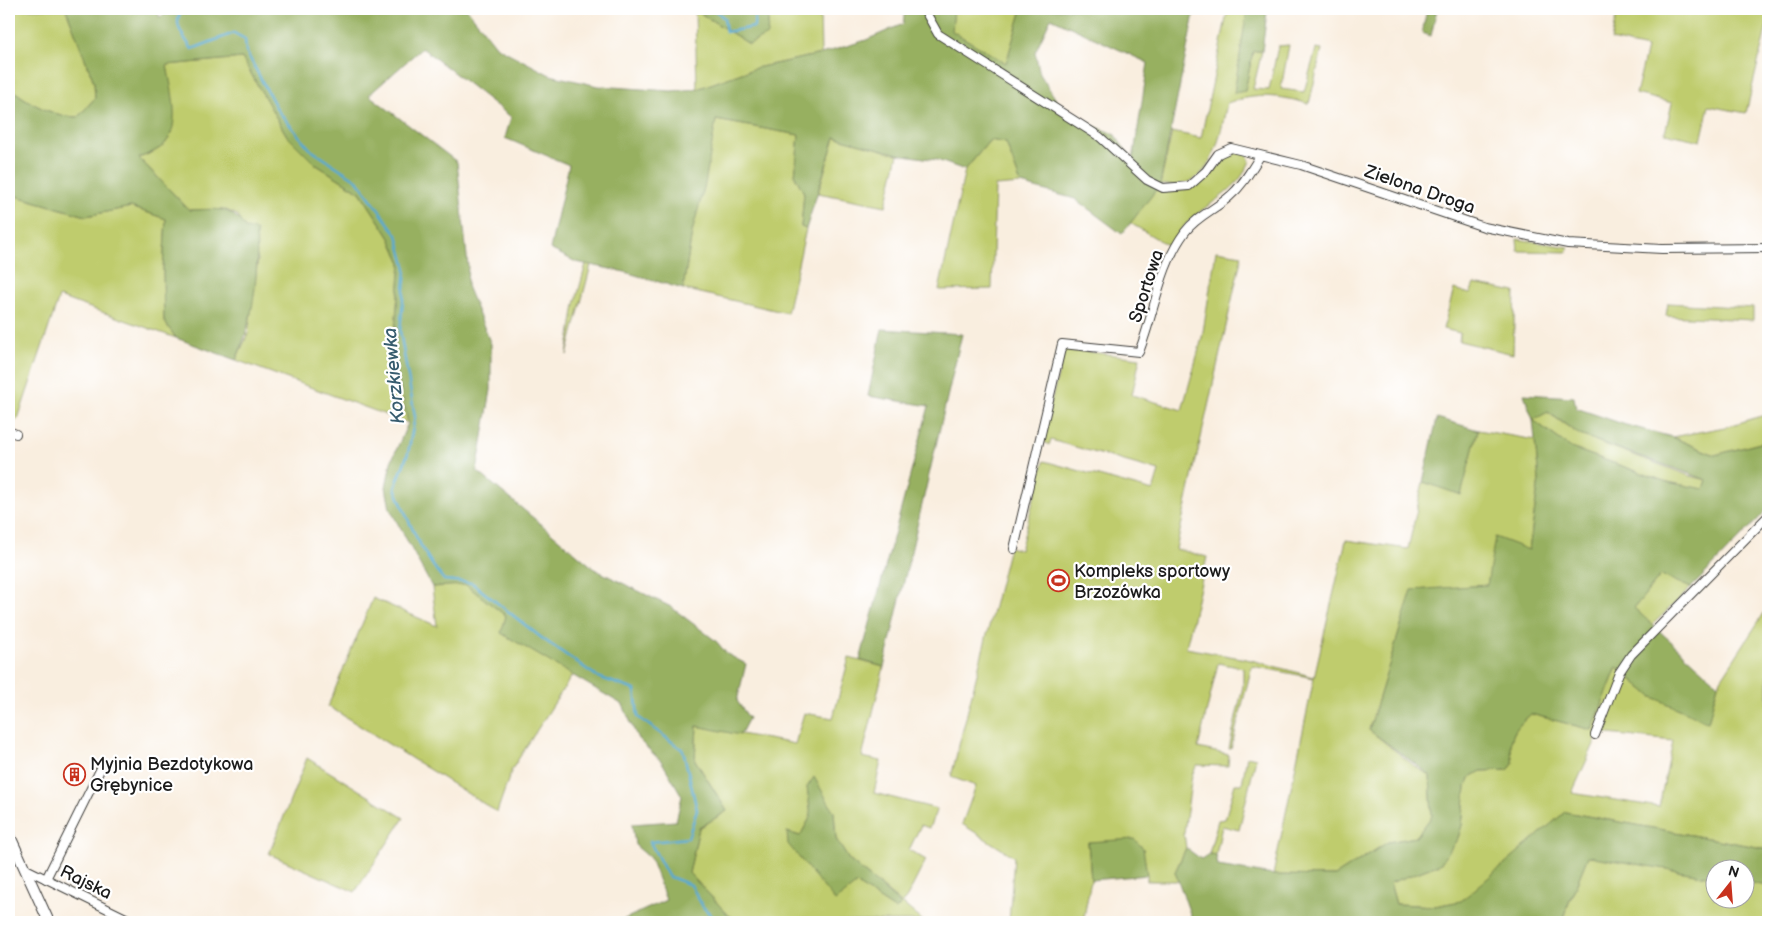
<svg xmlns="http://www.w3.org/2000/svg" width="1777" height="931" font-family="'Balsamiq Sans',sans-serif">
<rect width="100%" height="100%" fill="#fff"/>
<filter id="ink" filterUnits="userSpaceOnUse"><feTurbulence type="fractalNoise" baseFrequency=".02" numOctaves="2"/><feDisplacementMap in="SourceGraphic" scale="10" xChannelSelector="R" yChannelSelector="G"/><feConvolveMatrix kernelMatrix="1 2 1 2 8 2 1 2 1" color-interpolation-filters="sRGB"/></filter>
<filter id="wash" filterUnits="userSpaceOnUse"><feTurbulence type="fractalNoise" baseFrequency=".0096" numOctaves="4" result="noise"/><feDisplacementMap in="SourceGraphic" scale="20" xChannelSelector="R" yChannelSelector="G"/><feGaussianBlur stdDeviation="1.12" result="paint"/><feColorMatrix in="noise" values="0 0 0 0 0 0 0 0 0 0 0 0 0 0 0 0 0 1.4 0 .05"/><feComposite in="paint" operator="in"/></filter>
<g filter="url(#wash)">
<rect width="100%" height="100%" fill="#f9eedf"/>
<g fill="#bfcc6d" stroke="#6e7444" fill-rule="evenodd">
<path d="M9,9H66L94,82L95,98L78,117C53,117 27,102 9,87Z"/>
<polygon points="769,9 820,9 821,54 756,68 697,89 695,10 749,44 767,34"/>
<polygon points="954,9 1022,9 1006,64 951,31"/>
<path d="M1228,9H1268L1267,12L1247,10L1245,91L1253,51H1262L1253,89L1269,90L1278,46L1289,45L1281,89L1304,92L1316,49L1322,50L1309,104C1279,95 1257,93 1227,103C1221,131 1215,179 1179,185C1173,185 1166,185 1160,185L1172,132L1201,138Z"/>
<polygon points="1618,9 1768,9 1768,21 1746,113 1709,106 1701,141 1665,133 1672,103 1636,94 1647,48 1611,40"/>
<path d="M242,58L287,136L315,164L360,192L390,238L401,263L394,339L398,376L408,423L236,360L248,334L258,259L237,215L226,210H189L139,158C148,154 164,149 168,139C177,118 170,87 167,65Z"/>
<polygon points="716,120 799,135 795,176 804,193 801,227 806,229 787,313 683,289 692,232"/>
<polygon points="835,137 898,154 886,206 818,193"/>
<polygon points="990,140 1006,143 1021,184 995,186 992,289 939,290 965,170"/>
<path d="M1229,151L1247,154L1250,161C1236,195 1209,200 1186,224C1180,230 1175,240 1171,247L1130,223L1156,189C1205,199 1195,167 1229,151Z"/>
<polygon points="9,194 86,216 131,207 166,219 163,269 164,321 176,338 59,297 18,419 9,426"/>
<polygon points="1517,239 1569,247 1567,252 1518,251"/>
<polygon points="1216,251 1242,255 1176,549 1207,557 1186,648 1251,660 1314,677 1346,540 1408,549 1423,482 1461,494 1478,430 1535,440 1539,480 1529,550 1487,585 1412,591 1369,730 1417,768 1430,775 1432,816 1416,837 1388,842 1335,876 1273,875 1314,678 1252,666 1231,749 1229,749 1243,686 1243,668 1218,663 1198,748 1229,755 1228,766 1197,765 1192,775 1184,833 1186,848 1175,872 1179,881 1147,881 1147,875 1088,842 1091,880 1083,922 1009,922 1014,857 962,824 976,786 951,777 1009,547 1020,550 1044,461 1153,491 1159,471 1051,440 1049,445 1044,442 1042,436 1065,349 1140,358 1132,395 1182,410 1202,338"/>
<polygon points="586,264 591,265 567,355 575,304"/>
<polygon points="1474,284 1515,292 1513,354 1459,341 1460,333 1443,329 1454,289 1470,294"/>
<polygon points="1668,303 1753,308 1753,320 1666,316"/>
<polygon points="1547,412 1580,435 1690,476 1707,480 1704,490 1664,481 1571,448 1533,420"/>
<polygon points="1768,414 1768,441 1715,455 1672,437 1725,427"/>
<polygon points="1661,574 1691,588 1652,625 1634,608"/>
<polygon points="466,584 506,616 502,633 573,674 512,769 497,812 328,706 373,598 437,626 432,587"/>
<path d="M1768,607V849L1565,812L1462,901L1435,906L1396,904L1390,883L1440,864L1458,838L1462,825L1466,787L1469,778L1481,771L1508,770L1513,764C1508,737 1512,731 1531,714L1592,730L1617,667L1651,696L1708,722L1718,684ZM1599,733L1673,741L1659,807L1572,793Z"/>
<path d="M849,658L884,667L862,757L881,761L874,793L937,809L929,828L921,825L909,850L926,860L907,897L902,903L923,921L735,922L689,873L699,828L727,811L695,760L697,726L795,744L804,713L833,718ZM807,787L834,812L836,839L849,860L901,903L896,910L857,884L787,832L800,836L811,816Z"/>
<polygon points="1247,756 1256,758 1239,830 1222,826 1216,855 1209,854 1218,820 1225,819 1235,784 1242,784"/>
<polygon points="307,758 404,818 355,892 269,854"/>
<polygon points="1588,855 1714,877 1714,898 1744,898 1745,882 1768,886 1768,922 1587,922 1563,918"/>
</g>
<g fill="#97b060" stroke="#5a663e" fill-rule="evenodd">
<path d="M66,9H158L159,17L176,9H467L497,47L550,75L598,86L671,91L697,89L756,68L821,54L866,40L903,24L905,9H954L952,31L1006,63L1022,9H1195L1160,185L1122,234L1075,199L1021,184L1006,143L990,140L965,170L937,160L898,154L835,137L806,229L801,227L804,193L795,176L799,135L716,120L705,184L692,232L683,289L625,272L576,262L550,249L569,165L505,138L511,117L422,48L369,95L457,162L468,266L467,286L491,344V390L477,471L596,570L671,607L716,641L727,654L746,664L737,701L749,718L740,735L697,726L695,760L727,811L699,828L689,873L735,922H618L666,900L650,858L635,845L632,824L676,821L682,796L662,762L638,739L623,705L501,633L506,616L466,585L432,587L390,509L386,487L391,462L408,423L398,376L394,339L401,263L390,238L360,192L315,164L287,136L242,58L167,65C171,89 184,131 160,148C154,152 146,155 139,158L189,210C214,210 231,204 245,228L256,230C259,274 254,319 236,360L176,338L164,321L163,269L166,219L131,207L86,216L9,194V87C27,102 53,117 78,117L95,98L94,82ZM1051,18L1148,63L1133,160L1114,134L1074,118L1058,103L1040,74L1035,52Z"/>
<polygon points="694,9 769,9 767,35 749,44"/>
<polygon points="1427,9 1437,9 1431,36 1422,33"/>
<polygon points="1247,10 1267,12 1262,51 1253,51 1245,91 1234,93"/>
<polygon points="882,329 962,334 884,667 860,660 929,406 868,396"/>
<path d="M1524,394L1574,397L1576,408L1626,425L1672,437L1715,455L1768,441V509L1691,588L1661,575L1634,608L1718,684L1708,722L1651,696L1617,667L1592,730L1531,714C1512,731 1508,737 1513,764L1508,770L1481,771L1469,778L1466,787L1462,825L1458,838L1440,864L1390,883L1396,904L1435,906L1461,901L1565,812L1768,849V886L1745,882L1744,868H1714V877L1588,856L1561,922H1193L1175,872L1186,848L1201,859L1209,854L1216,855L1218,866L1273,875L1335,876L1388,842L1416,837L1432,816L1430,775L1369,730L1412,590L1487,585L1495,537L1529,550L1539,480L1533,420ZM1548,412L1580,435L1707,480L1704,489L1667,482L1571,448L1533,420Z"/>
<polygon points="1437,418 1478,430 1461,495 1423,482"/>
<polygon points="814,777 834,812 836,839 849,860 901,904 896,910 857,884 835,901 788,844 787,832 800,836 811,816 807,787"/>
<polygon points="1134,839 1143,848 1147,875 1091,880 1088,842"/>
</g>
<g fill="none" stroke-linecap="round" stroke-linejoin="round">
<g stroke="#57aad2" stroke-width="2.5">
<path d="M183,9C171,23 183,36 192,49L234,33L245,39L246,51L278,111L311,150L357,180L397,235L406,269L400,331L415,417L408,453L395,488C408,520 421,553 444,580L472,583L543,639L598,677L635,690L638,717L683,750L697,810L688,838L650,842L668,876L691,885L703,907L718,922"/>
<polyline points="714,9 724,18 726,32 754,27 755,10 757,9"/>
</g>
</g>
</g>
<g filter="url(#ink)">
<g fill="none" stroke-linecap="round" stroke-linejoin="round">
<defs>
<g id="minor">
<polyline points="924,9 938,34 1100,137 1147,180 1163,188 1189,186 1206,171 1218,154 1231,148 1301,165 1484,227 1568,244 1662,249 1768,248"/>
<polyline points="9,431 16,434"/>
<path d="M1014,549L1062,344L1139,352C1155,312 1159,267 1185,232C1197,216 1216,209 1230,196C1243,185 1251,170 1260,156"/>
<polyline points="1595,735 1619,673 1631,655 1768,516"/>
<polyline points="24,868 134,922"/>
<polyline points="46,879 103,764"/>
</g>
<polyline id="tertiary" points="9,834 49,922"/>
</defs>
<use href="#minor" stroke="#3d3c39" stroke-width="10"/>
<use href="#tertiary" stroke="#3d3c39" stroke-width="12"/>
<use href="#minor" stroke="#fff" stroke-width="8"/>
<use href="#tertiary" stroke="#fff" stroke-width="10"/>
</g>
</g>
<defs>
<symbol id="stadium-ring" viewBox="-11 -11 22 22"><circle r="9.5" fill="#fff" stroke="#c8321e" stroke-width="1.5"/><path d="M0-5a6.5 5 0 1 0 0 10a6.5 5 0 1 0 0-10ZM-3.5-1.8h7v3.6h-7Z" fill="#c8321e"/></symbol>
<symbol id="building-ring" viewBox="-11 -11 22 22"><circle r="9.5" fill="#fff" stroke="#c8321e" stroke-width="1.5"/><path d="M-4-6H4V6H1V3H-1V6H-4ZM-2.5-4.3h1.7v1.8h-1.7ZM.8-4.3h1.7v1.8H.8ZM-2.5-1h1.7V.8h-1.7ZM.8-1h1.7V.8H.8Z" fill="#c8321e"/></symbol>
</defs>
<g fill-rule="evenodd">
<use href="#stadium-ring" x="1046" y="568" width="25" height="25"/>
<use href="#building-ring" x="62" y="762" width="25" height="25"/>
</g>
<g text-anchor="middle" stroke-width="4.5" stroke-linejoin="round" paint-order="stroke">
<g font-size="18" fill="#1c1c1c" stroke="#fff">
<text transform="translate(1420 189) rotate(19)" y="6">Zielona Droga</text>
<text transform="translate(1146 286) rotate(-72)" y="6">Sportowa</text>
<text transform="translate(86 882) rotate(26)" y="6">Rajska</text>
</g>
<g font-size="18" fill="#1c1c1c" stroke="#fff" text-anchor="start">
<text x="1074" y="577">Kompleks sportowy<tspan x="1074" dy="21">Brzozówka</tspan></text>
<text x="90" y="770">Myjnia Bezdotykowa<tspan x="90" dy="21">Grębynice</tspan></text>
</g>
<g font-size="19" font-style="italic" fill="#375c6e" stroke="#fff">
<text transform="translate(393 376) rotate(-95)" y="7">Korzkiewka</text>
</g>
</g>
<rect width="1777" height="931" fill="none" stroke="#fff" stroke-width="30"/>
<g transform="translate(1730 884) rotate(17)"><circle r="24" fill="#ffffff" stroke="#a4a4a4"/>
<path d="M0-4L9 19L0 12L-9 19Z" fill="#c8321e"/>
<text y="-8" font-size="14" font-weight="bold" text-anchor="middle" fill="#1c1c1c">N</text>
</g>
</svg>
